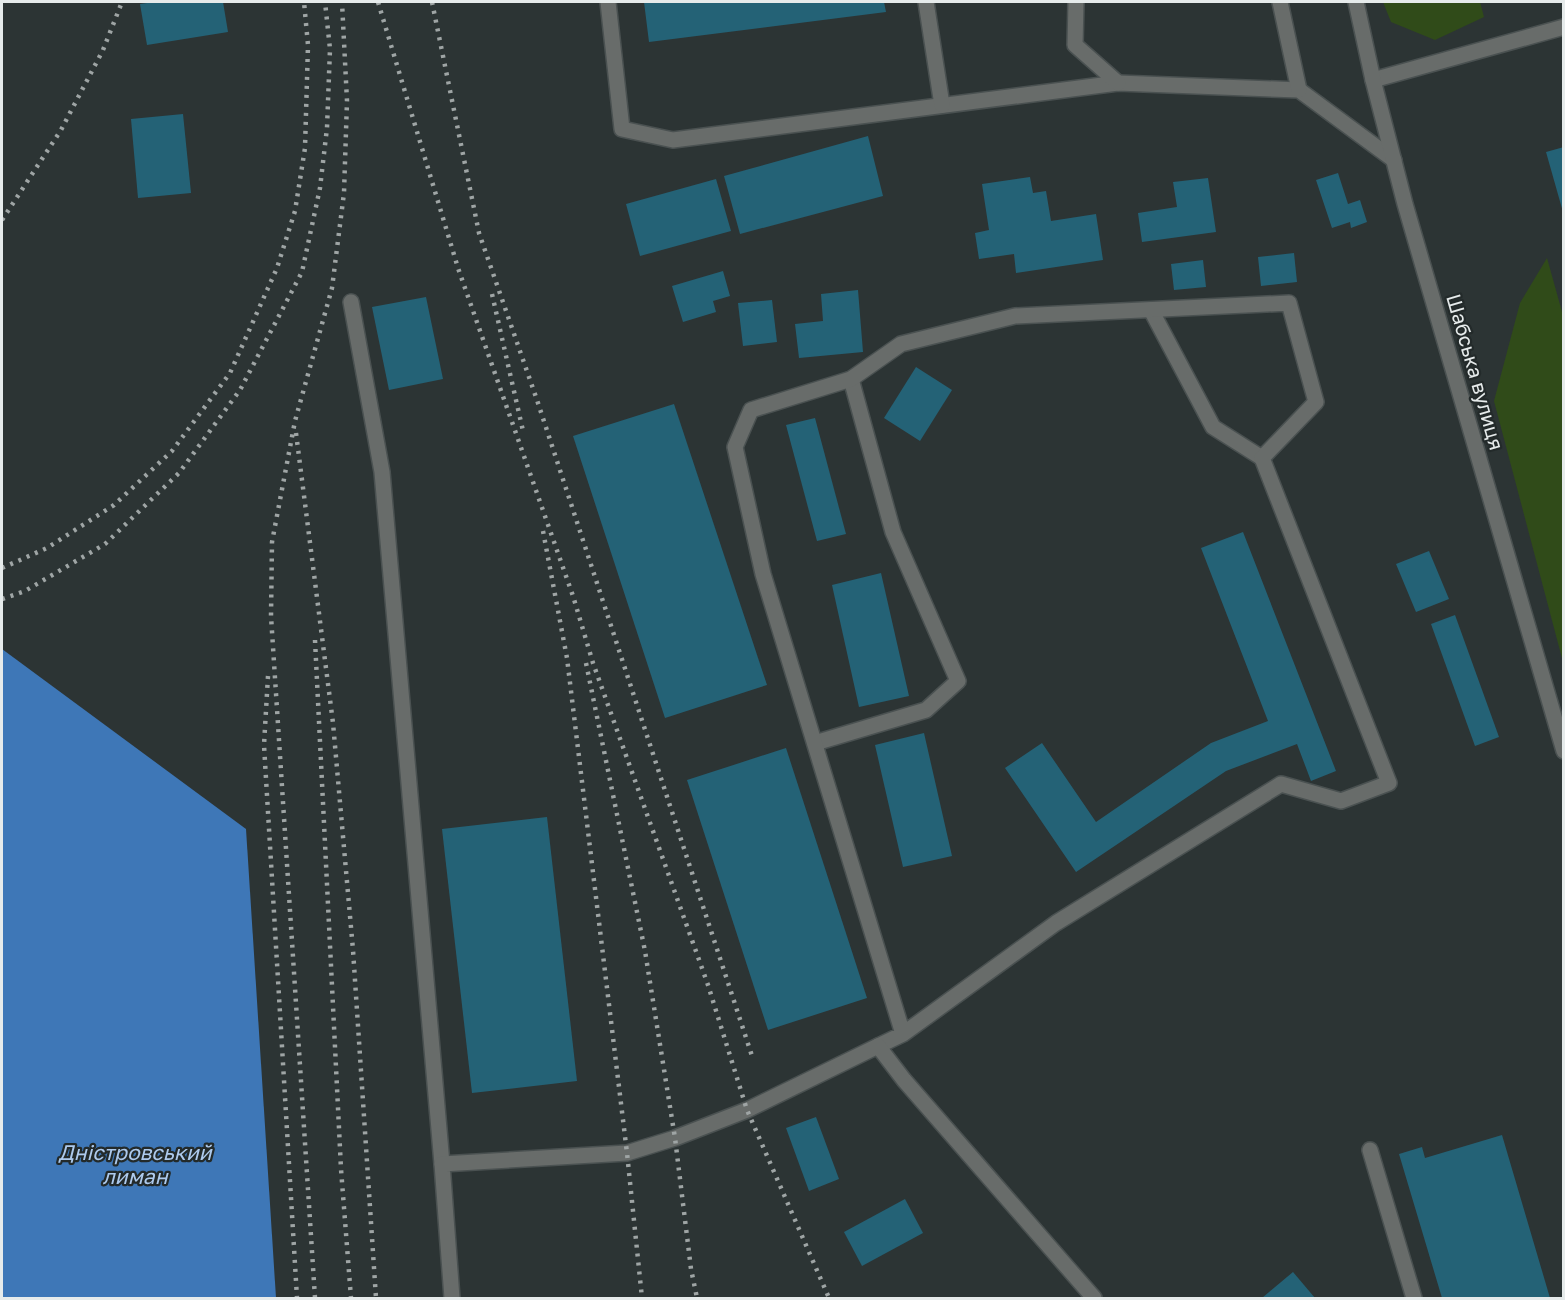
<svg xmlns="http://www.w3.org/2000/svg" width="1565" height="1300" font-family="'Golos Text',sans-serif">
<rect width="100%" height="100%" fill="#2c3434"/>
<g fill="#304b19">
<polygon points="1383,2 1480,2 1484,17 1435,40 1391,22"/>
<polygon points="1547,258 1564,319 1563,662 1494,401 1520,303"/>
</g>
<polygon fill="#3e77b7" points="2,649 246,829 276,1298 2,1298"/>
<g fill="#246276">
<polygon points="154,2 223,2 228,32 147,45 140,4"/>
<polygon points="644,2 884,2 886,12 649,42"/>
<polygon points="183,114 191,193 138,198 131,119"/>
<polygon points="868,136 883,196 740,234 724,176"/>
<polygon points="1564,147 1564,212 1563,212 1546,152"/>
<polygon points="1338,173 1348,204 1360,200 1367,222 1351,228 1350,222 1332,228 1316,180"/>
<polygon points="1030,177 1033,193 1046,191 1051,221 1096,214 1103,260 1016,273 1014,254 979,259 975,233 989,230 982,184"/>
<polygon points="1208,178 1216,232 1142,242 1138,213 1177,207 1173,182"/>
<polygon points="716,179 731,231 640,256 626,204"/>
<polygon points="1294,253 1297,282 1261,286 1258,257"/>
<polygon points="1203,260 1206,287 1174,290 1171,264"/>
<polygon points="723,271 730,296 713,301 716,312 683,322 672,286"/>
<polygon points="858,290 863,352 799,358 795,324 823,321 821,294"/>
<polygon points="426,297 443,379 389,390 372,307"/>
<polygon points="772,300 777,342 743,346 738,303"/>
<polygon points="916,367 952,390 920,441 884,418"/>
<polygon points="674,404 767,685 665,718 573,436"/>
<polygon points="815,418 846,534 817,541 786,425"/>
<polygon points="1243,532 1336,771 1311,781 1297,744 1226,771 1076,872 1005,768 1042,743 1096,822 1211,743 1268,721 1201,548"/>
<polygon points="1429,551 1449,599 1416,612 1396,564"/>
<polygon points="881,573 909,696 859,707 832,585"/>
<polygon points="1455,615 1499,737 1475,746 1431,624"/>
<polygon points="924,733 952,856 903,867 875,745"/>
<polygon points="786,748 867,998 768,1030 687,780"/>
<polygon points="547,817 577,1081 472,1093 442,829"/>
<polygon points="816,1117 839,1179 809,1191 786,1128"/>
<polygon points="1502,1135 1550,1298 1442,1298 1399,1154 1422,1147 1425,1158"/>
<polygon points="905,1199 923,1233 862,1266 844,1232"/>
<polygon points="1293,1272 1315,1298 1262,1298"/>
</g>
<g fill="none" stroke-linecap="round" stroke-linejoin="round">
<defs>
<g id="service">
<polyline points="608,2 622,129 673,140 1118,83 1299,90 1394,160"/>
<polyline points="926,2 942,105"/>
<polyline points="1076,2 1075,45 1118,83"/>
<polyline points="1280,2 1299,90"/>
<polyline points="1373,80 1564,27"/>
<polyline points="351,302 382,472 442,1164"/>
<polyline points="1151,310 1213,427 1262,458"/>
<polyline points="815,743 926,710 958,681 893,532 851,379"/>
<polyline points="878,1046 903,1034 1056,923 1281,784 1341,801 1389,783 1262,458 1316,402 1289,303 1015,316 901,344 851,379 751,410 735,447 763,574 903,1034"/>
<polyline points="1370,1150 1414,1298"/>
<polyline points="452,1298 442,1164 627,1153 675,1138 747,1110 878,1046 904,1080 1094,1298"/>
</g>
<polyline id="tertiary" points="1356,2 1373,80 1405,204 1564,751"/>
</defs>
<use href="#service" stroke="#4a5151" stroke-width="18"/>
<use href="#tertiary" stroke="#4a5151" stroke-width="18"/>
<use href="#service" stroke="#686c6a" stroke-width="15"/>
<use href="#tertiary" stroke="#686c6a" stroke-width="15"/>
<g stroke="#9fa5a5" stroke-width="4.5" stroke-dasharray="3 6" stroke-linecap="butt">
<polyline points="378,2 458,268 573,596 593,663 708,985 747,1110 829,1298"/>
<polyline points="432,2 479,233 537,400 753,1059"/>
<polyline points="2,220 61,130 103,50 122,2"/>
<polyline points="492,294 523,431"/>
<polyline points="296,433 333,723 353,950 376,1298"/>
<polyline points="543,531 567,658 627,1153 642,1298"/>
<polyline points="2,568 47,548 114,505 172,451 230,373 277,268 295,211 305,148 308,45 304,2"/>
<polyline points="2,599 25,591 105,544 179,473 240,390 302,272 320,188 327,128 330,49 325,2"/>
<polyline points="315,640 341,1169 351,1298"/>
<polyline points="586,663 645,951 675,1138 691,1269 697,1298"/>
<polyline points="268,676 264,745 297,1298"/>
<polyline points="315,1298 271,616 272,542 295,421 332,288 344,193 347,101 342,2"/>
</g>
</g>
<g text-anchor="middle" stroke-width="4.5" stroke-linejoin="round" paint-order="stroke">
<g font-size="20" fill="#e6ebeb" stroke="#232a2a">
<text transform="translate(1475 372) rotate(74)" y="7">Шабська вулиця</text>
</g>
<g font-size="21" font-style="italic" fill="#adcaed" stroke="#232a2a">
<text x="135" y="1160">Дністровський<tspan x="135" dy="24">лиман</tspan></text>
</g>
</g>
<rect width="1565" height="1300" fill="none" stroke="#e6ebeb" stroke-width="6"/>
</svg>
